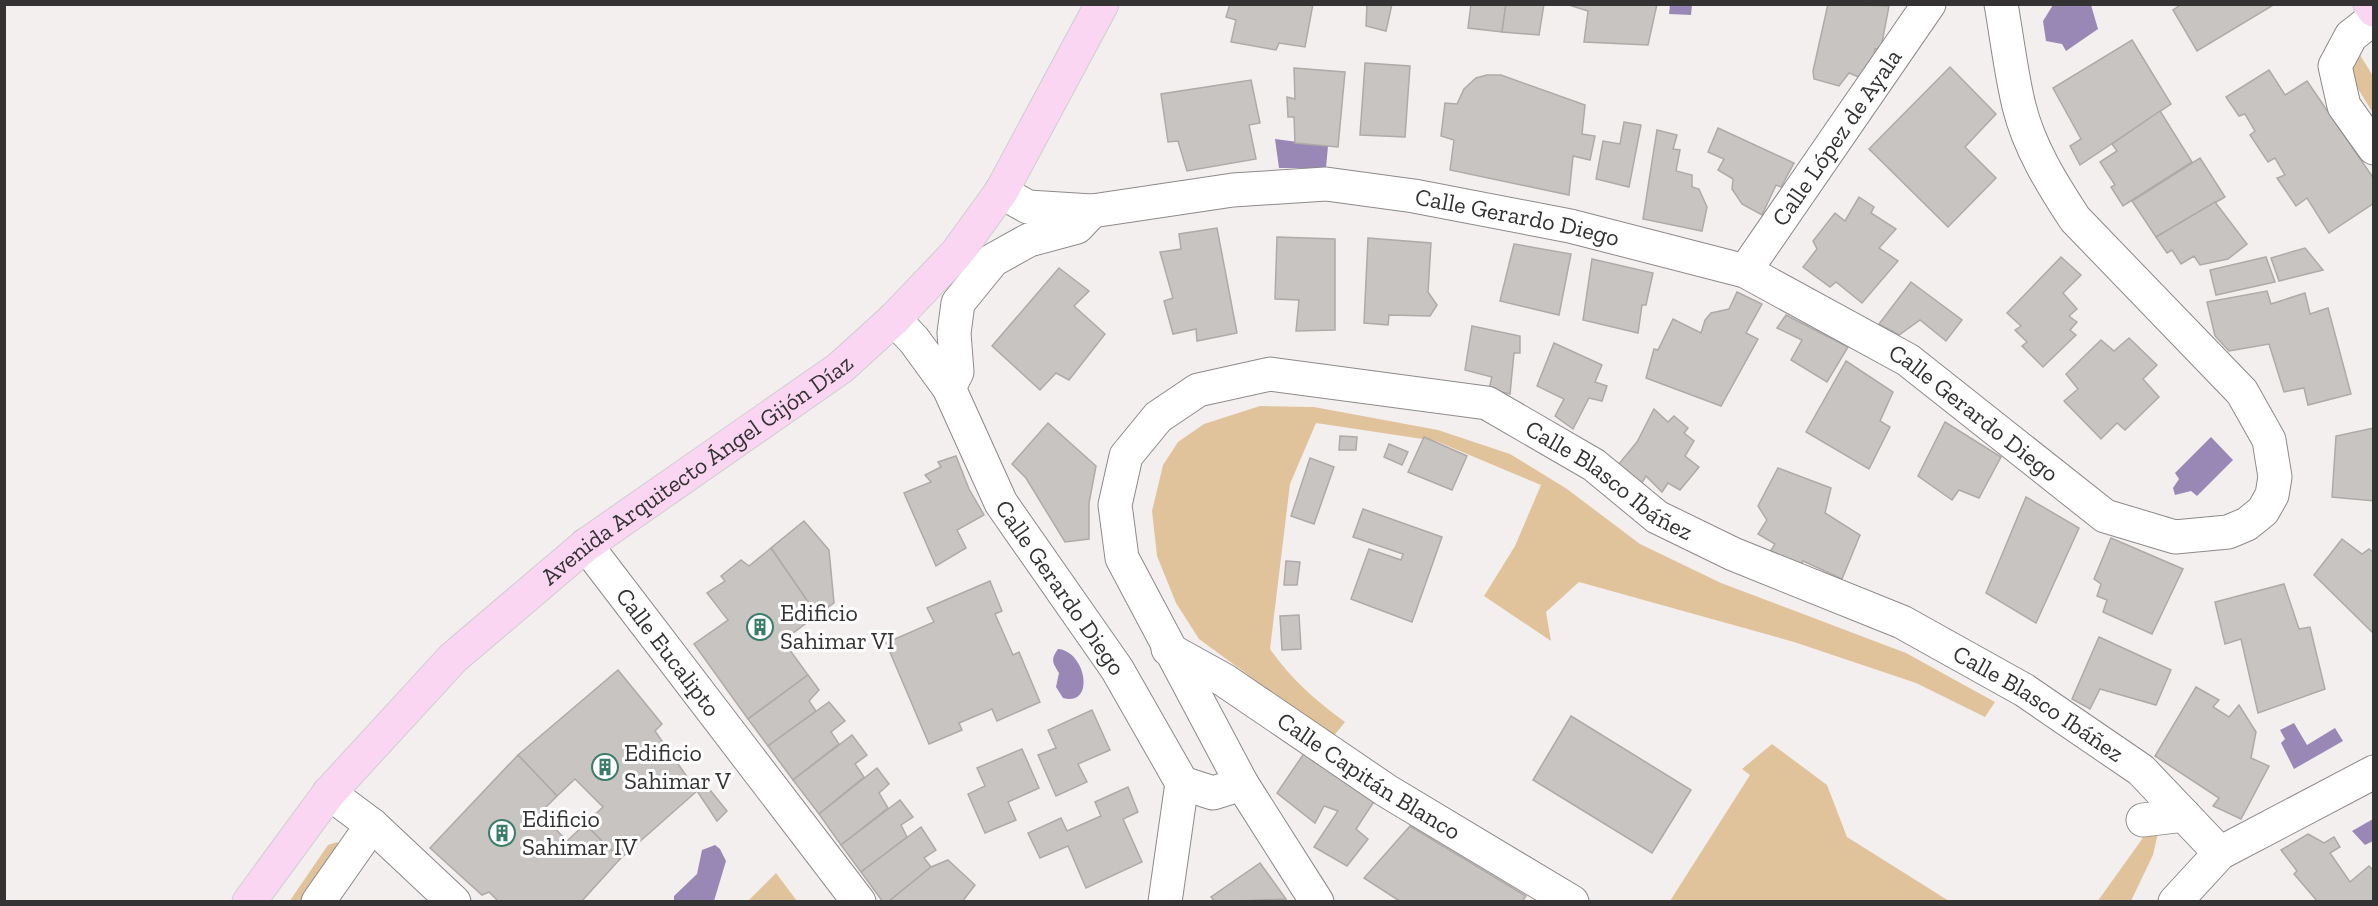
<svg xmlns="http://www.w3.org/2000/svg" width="2378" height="906" font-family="'Zilla Slab',serif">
<rect width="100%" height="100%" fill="#f4efef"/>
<g fill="#e1c39b">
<polygon points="2360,55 2373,76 2373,113 2347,71"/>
<path d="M1260,406L1314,407L1438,430L1510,454L1567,489L1640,544L1721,583L1906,653L1995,702L1985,717L1916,683L1794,642L1579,582L1546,612L1551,641L1484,596L1515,546L1541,485L1436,441L1316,423L1290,484L1270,649C1291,679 1315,700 1345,722L1333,737L1199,639L1176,603L1157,556L1152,511L1163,465L1178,442L1204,424Z"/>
<polygon points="1772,744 1827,785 1847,837 1949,901 1670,901 1750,775 1742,769"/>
<polygon points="2158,833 2153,855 2131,901 2097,902 2145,835"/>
<polygon points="337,842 341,848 301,901 289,902 328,845"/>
<polygon points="776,873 797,901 748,901"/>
</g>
<g fill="#9988b5">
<polygon points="1670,5 1692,5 1691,15 1669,14"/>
<polygon points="2053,5 2091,5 2098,29 2066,51 2062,44 2046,41 2043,21"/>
<polygon points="1275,139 1328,146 1326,168 1279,168"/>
<polygon points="2211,437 2233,460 2197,496 2191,491 2175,495 2173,488 2179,479 2175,473"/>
<path d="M1058,649C1086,651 1096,707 1063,698L1056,687L1059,673C1053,663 1050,660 1058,649Z"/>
<polygon points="2294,723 2307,745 2335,728 2343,741 2294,769 2281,743 2285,739 2280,730"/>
<polygon points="2373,819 2373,841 2365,845 2352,831"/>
<polygon points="715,845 720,849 726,861 714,901 674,901 674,896 697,874 702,850"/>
</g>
<g fill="#c8c4c2" stroke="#aeaaa8" stroke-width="1.5">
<polygon points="1230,4 1313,4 1305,47 1279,43 1276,50 1231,42 1236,20 1226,17"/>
<polygon points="1367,4 1392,4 1386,31 1366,26"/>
<polygon points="1471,4 1506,4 1502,32 1468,28"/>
<polygon points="1506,4 1544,4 1539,35 1502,32"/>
<polygon points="1657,4 1648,45 1584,42 1588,11 1569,5"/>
<polygon points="1828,4 1889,6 1881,48 1875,49 1873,60 1859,77 1849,73 1839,86 1814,79 1813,71"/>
<polygon points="2182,4 2275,4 2197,51 2173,10"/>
<polygon points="2132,40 2171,104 2080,165 2070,146 2081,139 2053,88"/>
<polygon points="1365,63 1410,66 1405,137 1360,135"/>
<polygon points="1950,67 1996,114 1965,147 1996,178 1948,227 1869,149"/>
<polygon points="1294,68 1345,72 1338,147 1295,143 1294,117 1288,117 1287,97 1295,99"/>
<polygon points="2269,70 2285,95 2307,81 2374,179 2374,203 2329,233 2307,198 2296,206 2277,178 2285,175 2275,158 2268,162 2250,135 2255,131 2245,114 2239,116 2226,97"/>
<polygon points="1487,75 1501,75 1585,105 1582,134 1595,136 1590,160 1573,156 1569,195 1450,170 1454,140 1441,136 1445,103 1457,104 1464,89 1476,78"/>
<polygon points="1251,80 1260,123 1249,125 1256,159 1187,171 1178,141 1168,142 1161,94"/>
<polygon points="2160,111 2192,162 2123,206 2111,187 2115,185 2100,162 2117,151 2112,144"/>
<polygon points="1624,122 1641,125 1629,187 1596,179 1603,141 1620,144"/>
<polygon points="1718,128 1794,163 1781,187 1776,185 1762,215 1742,204 1732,189 1733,179 1718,170 1724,159 1708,152"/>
<polygon points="1657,130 1677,135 1673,149 1680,150 1676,171 1692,175 1692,187 1699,189 1707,207 1702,231 1643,219"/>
<polygon points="2200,158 2225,197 2156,237 2132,201"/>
<polygon points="1859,197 1874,207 1871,213 1896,229 1879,248 1898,261 1862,303 1836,282 1830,287 1803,267 1817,249 1813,241 1835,213 1845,221"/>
<polygon points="2215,202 2247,244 2228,259 2200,265 2194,256 2181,264 2172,250 2167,253 2156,237"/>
<polygon points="1217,228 1237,333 1197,341 1196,329 1173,334 1164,301 1173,298 1160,252 1181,249 1179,234"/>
<polygon points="1277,237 1335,239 1335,330 1296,331 1299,300 1275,299"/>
<polygon points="1368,238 1431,243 1428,292 1437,305 1430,316 1389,315 1388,325 1364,323"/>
<polygon points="1514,244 1571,254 1559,315 1500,301"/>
<polygon points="2305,248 2323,270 2279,281 2271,258"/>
<polygon points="2061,257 2081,275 2063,293 2077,309 2069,316 2077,322 2070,330 2076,335 2043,367 2022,346 2027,342 2015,330 2021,326 2007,313"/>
<polygon points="2266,257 2275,282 2216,295 2210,270"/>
<polygon points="1592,259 1653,273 1646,305 1642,305 1638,333 1583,320"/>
<polygon points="1059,268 1089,291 1074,306 1105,334 1069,380 1056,373 1040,390 992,346"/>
<polygon points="1911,282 1962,320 1946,341 1920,320 1899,335 1879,324"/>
<polygon points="2267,291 2271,304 2305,293 2310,314 2328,308 2351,394 2308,405 2304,388 2284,392 2269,344 2229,351 2215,336 2207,302"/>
<polygon points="1737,292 1762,304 1746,333 1758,339 1721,406 1646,378 1654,349 1658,350 1673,319 1701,333 1705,320 1711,313 1729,309"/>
<polygon points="1786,315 1848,347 1827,382 1791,360 1802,340 1777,328"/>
<polygon points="1472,326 1520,336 1520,353 1514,353 1510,394 1489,389 1492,377 1465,370"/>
<polygon points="2129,338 2157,365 2143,379 2159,397 2125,430 2117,423 2101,439 2064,401 2078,389 2066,374 2101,340 2114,351"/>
<polygon points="1554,343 1602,365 1595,382 1607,386 1602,401 1589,398 1573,429 1555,416 1564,399 1537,386"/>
<polygon points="1846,361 1893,392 1880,421 1890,427 1869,469 1806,432"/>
<polygon points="1654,409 1668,422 1674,416 1688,428 1684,433 1694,441 1685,456 1699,467 1680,490 1668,483 1662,492 1646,476 1642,483 1618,465 1637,442"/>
<polygon points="1945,422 2001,457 1979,498 1959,490 1952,500 1918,476"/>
<polygon points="1048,423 1096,466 1089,503 1089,539 1065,542 1026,478 1012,464"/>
<polygon points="2374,428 2374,501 2332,497 2336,436"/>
<polygon points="1340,436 1357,437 1356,450 1339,450"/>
<polygon points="1424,437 1467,456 1452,490 1408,472"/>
<polygon points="1389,444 1408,452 1402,465 1384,457"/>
<polygon points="956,456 969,489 984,515 957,530 966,548 936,566 904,493 931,482 925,475 941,467 938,462"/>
<polygon points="1310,458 1334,467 1314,524 1291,516"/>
<polygon points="1778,468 1831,488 1825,513 1860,535 1842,579 1803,561 1799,567 1770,552 1775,544 1758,534 1767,520 1758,506"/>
<polygon points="2026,497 2079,528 2036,623 1986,593"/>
<polygon points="1363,509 1442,537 1412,622 1351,599 1369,549 1401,560 1403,554 1353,537"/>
<polygon points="804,521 829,550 834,603 817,615 771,548"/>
<polygon points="2111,538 2183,569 2152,634 2103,612 2107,600 2097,596 2101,584 2094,579"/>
<polygon points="2342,539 2362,554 2369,549 2374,553 2374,634 2314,575"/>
<polygon points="771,548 817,615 792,634 799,643 789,649 808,675 748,719 694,644 728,620 707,593 725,581 721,576 741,560 749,566"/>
<polygon points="1286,561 1300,562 1297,585 1284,585"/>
<polygon points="990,581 1002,611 995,614 1013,655 1019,652 1040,702 997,721 992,709 959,723 962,730 929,744 886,643 934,622 927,608"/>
<polygon points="2284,584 2299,629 2310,627 2325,689 2258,713 2241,639 2225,644 2215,602"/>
<polygon points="1299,615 1301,649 1282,650 1280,616"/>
<polygon points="2099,637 2171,670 2156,705 2100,689 2090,709 2072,699"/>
<polygon points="618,670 662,724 655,731 697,791 620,859 585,824 603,807 575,779 557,796 518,755"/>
<polygon points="808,675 819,690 809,701 816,711 768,746 748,719"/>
<polygon points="2196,687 2219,700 2213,707 2229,717 2239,705 2256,732 2251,758 2269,766 2241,819 2213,806 2219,798 2155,756"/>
<polygon points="829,702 845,721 831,732 839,744 793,780 768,746"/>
<polygon points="1092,710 1110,750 1078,764 1087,782 1056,796 1038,755 1056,748 1048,730"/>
<polygon points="1571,716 1691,790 1652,853 1533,780"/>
<polygon points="852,735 867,755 855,764 864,777 819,814 793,780"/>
<polygon points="1022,749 1039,788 1008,802 1016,820 985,833 968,794 985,786 977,768"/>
<polygon points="1307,749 1377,797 1356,829 1368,839 1347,866 1314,847 1338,811 1324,806 1315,823 1277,793"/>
<polygon points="518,755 557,796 540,813 567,841 585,824 620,859 581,902 499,902 489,892 482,895 430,848"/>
<polygon points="877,768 889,784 879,793 888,808 841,845 819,814"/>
<polygon points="706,785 727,811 717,821 697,791"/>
<polygon points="1128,787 1138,812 1123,819 1142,862 1086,888 1068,846 1040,858 1028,833 1061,818 1067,831 1101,816 1095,802"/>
<polygon points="900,800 913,817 901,825 907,837 861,872 841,845"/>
<polygon points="1410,826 1526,896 1522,902 1401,902 1364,878"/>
<polygon points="921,827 936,850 924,858 931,867 888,902 883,902 861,872"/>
<polygon points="2308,834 2324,843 2334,837 2340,847 2330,853 2350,882 2369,866 2374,871 2374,902 2318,902 2294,874 2297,871 2281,850"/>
<polygon points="948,860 975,885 962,902 888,902 931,867"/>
<polygon points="1260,863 1286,899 1215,902 1211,897"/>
</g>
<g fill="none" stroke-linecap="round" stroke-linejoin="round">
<defs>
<g id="minor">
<polyline points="2374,18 2351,36 2335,66 2344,106 2374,148"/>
<path id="s1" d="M1001,192L1028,207L1092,211L1233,190L1326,184L1414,196L1570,226L1745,271L1908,360L2105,516L2175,537L2228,532L2247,524L2263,511L2272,495L2275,477L2269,440L2242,392L2075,219C2052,184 2029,147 2019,106C2011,73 2007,38 2001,4"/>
<path id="s2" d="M1745,271L1929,4"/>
<path id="s3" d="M894,319L914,340L949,388L1001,503L1117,669L1182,783"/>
<polyline points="949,388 957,372 954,333 958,303 993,260 1029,240 1077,227 1092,211"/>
<path id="s4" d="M586,545L859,902"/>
<path id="s5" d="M1168,649L1224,680L1387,791L1572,902"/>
<polyline points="1182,783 1213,793 1242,784 1317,902"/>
<path id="s6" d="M1242,784L1122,558L1115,505L1126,456L1158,417L1198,390L1270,374L1487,403L1594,465L1657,517L1733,554L1902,622L2024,690L2141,770L2220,853"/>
<polyline points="329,793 372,825 454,902"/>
<polyline points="2143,820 2184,815"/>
<polyline points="318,902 372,825"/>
<polyline points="1165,902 1182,783"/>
<polyline points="2175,902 2220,853 2374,772"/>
</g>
<g id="major">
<polyline points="2370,4 2374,10"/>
<path id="s7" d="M249,902L329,793L453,658L586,545L840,368L894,319L956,254L1001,192L1102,4"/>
</g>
</defs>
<use href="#minor" stroke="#8e898a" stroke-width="35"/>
<use href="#major" stroke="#cecece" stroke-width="35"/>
<use href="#minor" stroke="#fff" stroke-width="33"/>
<use href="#major" stroke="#fad6f2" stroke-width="33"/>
</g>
<defs>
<symbol id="building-ring" viewBox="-11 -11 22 22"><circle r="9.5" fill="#fff" stroke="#3b7c6b" stroke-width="1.5"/><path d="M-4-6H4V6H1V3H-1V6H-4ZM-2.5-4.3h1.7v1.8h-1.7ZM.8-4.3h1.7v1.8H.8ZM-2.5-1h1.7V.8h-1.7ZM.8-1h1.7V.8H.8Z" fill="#3b7c6b"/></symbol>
</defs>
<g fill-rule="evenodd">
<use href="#building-ring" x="745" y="612" width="30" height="30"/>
<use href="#building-ring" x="590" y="752" width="30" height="30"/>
<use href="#building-ring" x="487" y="818" width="30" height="30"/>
</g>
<g text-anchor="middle" stroke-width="6" stroke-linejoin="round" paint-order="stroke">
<g font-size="24" fill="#343233" stroke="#fff">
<text dy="8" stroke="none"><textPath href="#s2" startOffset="162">Calle López de Ayala</textPath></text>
<text dy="8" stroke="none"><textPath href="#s1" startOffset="525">Calle Gerardo Diego</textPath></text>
<text dy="8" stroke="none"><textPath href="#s1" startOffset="1029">Calle Gerardo Diego</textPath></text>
<text dy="8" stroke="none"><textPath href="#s7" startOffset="627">Avenida Arquitecto Ángel Gijón Díaz</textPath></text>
<text dy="8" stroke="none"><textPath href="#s6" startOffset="896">Calle Blasco Ibáñez</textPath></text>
<text dy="8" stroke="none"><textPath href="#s3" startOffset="318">Calle Gerardo Diego</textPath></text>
<text dy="8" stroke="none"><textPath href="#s4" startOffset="135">Calle Eucalipto</textPath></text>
<text dy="8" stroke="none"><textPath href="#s6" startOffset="1382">Calle Blasco Ibáñez</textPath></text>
<text dy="8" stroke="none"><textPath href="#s5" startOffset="238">Calle Capitán Blanco</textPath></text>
</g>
<g font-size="24" fill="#343233" stroke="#fff" text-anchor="start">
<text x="780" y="621">Edificio<tspan x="780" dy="28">Sahimar VI</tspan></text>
<text x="624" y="761">Edificio<tspan x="624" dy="28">Sahimar V</tspan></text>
<text x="522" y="827">Edificio<tspan x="522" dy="28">Sahimar IV</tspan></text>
</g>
</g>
<rect width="2378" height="906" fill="none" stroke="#343233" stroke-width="12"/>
</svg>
